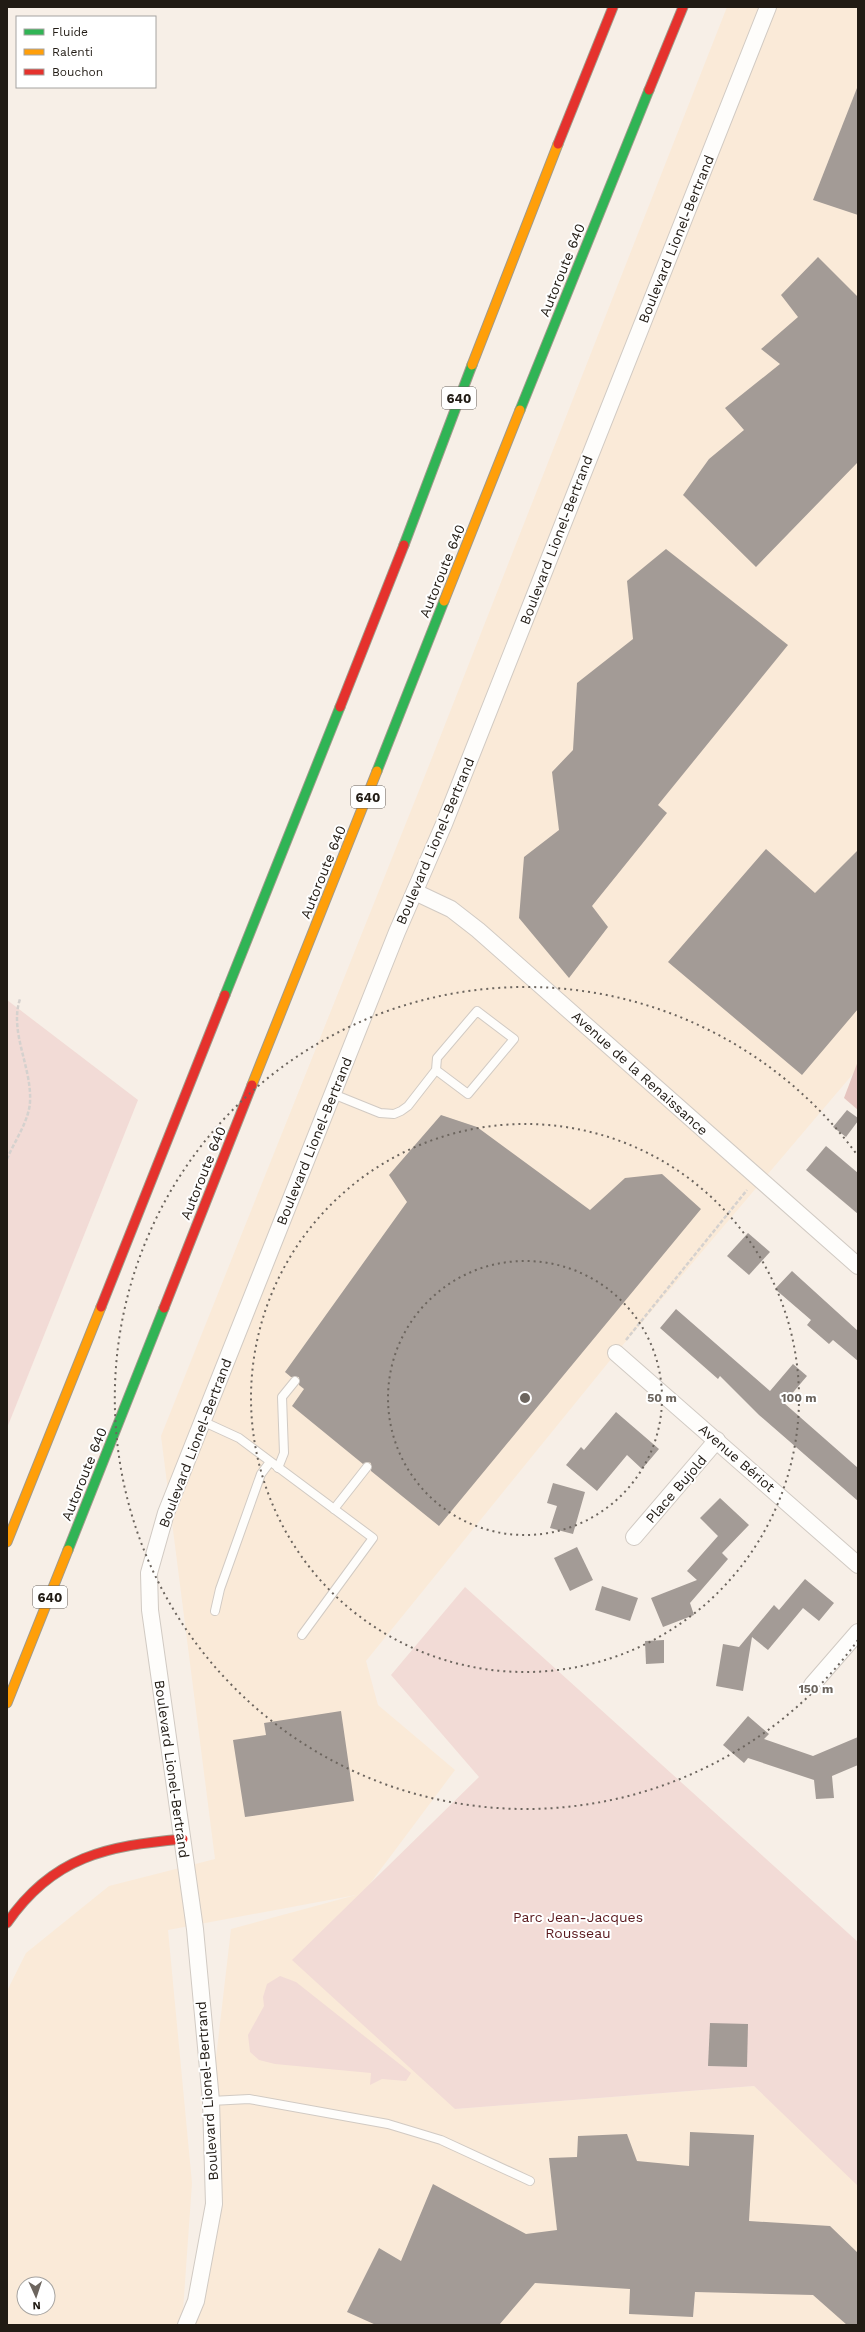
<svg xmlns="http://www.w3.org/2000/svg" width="865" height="2332" font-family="'Work Sans',sans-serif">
<rect width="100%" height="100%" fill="#f7efe7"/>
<path fill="#faead8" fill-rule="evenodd" d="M727,7H858V1068L616,1353L366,1661L378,1705L455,1770L363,1893L455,2109L754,2086L858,2183V2325H190L214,2204L211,2101L231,1929L356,1895L168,1930L192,2183L182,2325H7V1991L26,1953L109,1886L215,1859L161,1436L426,773ZM24,2284H48V2308H24Z"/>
<g fill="#f2dbd6">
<polygon points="7,1000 138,1100 7,1428"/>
<polygon points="465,1587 858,1942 858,2186 754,2086 455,2109 292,1960 479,1777 391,1675"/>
<polygon points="280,1976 296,1982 411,2073 406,2081 382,2079 370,2085 371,2073 275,2064 259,2060 250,2052 248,2035 264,2006 263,1997 267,1984"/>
</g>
<polygon fill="#e5c4bf" points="858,1061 858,1110 844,1098"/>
<g fill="#a39b96">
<polygon points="857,88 858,89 858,215 813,200"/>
<polygon points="818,257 858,297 858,462 756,567 683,495 709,459 744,430 725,408 780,364 761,349 798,317 781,295"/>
<polygon points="666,549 788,645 658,805 667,813 592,906 608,927 569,978 519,918 524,857 559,830 552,772 573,750 577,683 633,639 627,581"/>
<polygon points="766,849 815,893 858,850 858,1009 802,1075 668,962"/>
<polygon points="847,1110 858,1118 858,1121 846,1137 833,1127"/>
<polygon points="441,1115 477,1127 590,1210 625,1178 662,1174 701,1209 439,1526 371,1471 371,1463 367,1462 363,1464 292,1406 304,1389 299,1385 299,1377 291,1377 285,1372 407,1202 389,1175"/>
<polygon points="826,1146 858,1173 858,1214 806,1170"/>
<polygon points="748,1233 770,1252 749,1275 727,1256"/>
<polygon points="792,1271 858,1331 858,1361 833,1340 829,1344 807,1325 811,1320 775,1289"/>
<polygon points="676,1309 770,1391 793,1364 807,1376 784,1403 858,1468 858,1501 759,1415 720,1376 718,1379 660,1328"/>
<polygon points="616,1412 659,1449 642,1469 627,1455 597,1491 566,1465 581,1447 584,1450"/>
<polygon points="553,1483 585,1492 573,1534 550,1528 557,1506 547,1503"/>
<polygon points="720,1498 749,1525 722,1553 728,1559 690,1603 694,1615 663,1627 651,1598 697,1580 687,1571 718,1536 700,1518"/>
<polygon points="577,1547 593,1580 570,1591 554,1558"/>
<polygon points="805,1579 834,1603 819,1621 803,1608 768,1650 752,1637 743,1691 716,1686 723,1644 739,1647 774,1605 779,1610"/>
<polygon points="602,1586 638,1598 630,1621 595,1610"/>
<polygon points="664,1640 664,1663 646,1664 645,1641"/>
<polygon points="341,1711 354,1801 245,1817 233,1740 266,1735 264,1723"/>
<polygon points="748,1716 769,1734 764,1739 813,1756 858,1737 858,1765 832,1776 834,1798 816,1799 814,1780 748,1758 744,1763 723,1745"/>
<polygon points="710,2023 748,2024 747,2067 708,2066"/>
<polygon points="690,2132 754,2135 749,2221 830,2226 858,2253 858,2325 847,2325 813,2295 695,2292 693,2317 629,2314 630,2289 535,2283 499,2325 376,2325 347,2312 379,2248 401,2261 433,2184 526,2234 557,2230 549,2158 577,2157 578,2136 627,2134 637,2161 689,2166"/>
</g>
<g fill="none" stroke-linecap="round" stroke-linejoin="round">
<defs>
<g id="lane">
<polyline points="333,1094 380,1113 394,1114 401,1111 408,1106 436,1070 437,1058 477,1011 514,1039 468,1094 436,1070"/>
<polyline points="202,1421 239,1438 373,1538 302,1635"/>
<polyline points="278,1468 284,1453 282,1397 295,1381"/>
<polyline points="334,1509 367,1467"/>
<polyline points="215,1611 220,1589 261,1474 270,1462"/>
<polyline points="211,2101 249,2099 388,2124 441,2140 530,2181"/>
</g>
<g id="street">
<polyline points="415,892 451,909 478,930 858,1266"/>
<polyline points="616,1353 858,1565"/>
<polyline points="634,1537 717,1440"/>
<polyline points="812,1685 858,1632"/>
<polyline points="186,2325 196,2301 214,2204 211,2101 195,1929 150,1610 149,1573 166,1513 397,932 444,824 768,7"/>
</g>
<g id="fast">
<polyline points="520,410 649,90"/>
<polyline points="404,545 472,365"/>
<polyline points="377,771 444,601"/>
<polyline points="225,995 340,707"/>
<polyline points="68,1550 164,1308"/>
</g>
<g id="slow">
<polyline points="472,365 558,144"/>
<polyline points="444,601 520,410"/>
<polyline points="252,1085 377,771"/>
<polyline points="7,1542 101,1307"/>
<polyline points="7,1703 68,1550"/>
</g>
<g id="jam">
<polyline points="649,90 683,7"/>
<polyline points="558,144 613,7"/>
<polyline points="340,707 404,545"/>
<polyline points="101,1307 225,995"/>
<polyline points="164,1308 252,1085"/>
<path d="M7,1923C53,1856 107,1846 183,1839"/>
</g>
</defs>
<use href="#lane" stroke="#d1cac3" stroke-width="10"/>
<use href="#street" stroke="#d1cac3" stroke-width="18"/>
<use href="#fast" stroke="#a09a8b" stroke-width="11"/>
<use href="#slow" stroke="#a09a8b" stroke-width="11"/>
<use href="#jam" stroke="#a09a8b" stroke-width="11"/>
<g stroke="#d5d1ce" stroke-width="2.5" stroke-dasharray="4 2" stroke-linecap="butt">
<path d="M7,1159C14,1142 29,1121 30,1102C32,1067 9,1032 20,999"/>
<polyline points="626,1340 747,1190"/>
</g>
<use href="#lane" stroke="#fefdfb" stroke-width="8"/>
<use href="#street" stroke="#fefdfb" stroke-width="16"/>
<use href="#fast" stroke="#30b455" stroke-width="9"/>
<use href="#slow" stroke="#ff9f0a" stroke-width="9"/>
<use href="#jam" stroke="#e5322d" stroke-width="9"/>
</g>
<g fill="none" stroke="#6c655e" stroke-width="2" stroke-dasharray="2 4">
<circle cx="525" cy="1398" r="137"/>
<circle cx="525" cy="1398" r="274"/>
<path d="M858 1640A411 411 0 1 1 858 1156"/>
</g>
<g text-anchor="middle" stroke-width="4" stroke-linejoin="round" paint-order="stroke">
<g fill="#fff" stroke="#645f5a" stroke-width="1">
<rect x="442" y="387" width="34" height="22" rx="3"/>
<rect x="351" y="786" width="34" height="22" rx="3"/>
<rect x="33" y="1586" width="34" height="22" rx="3"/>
</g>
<g font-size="13" font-weight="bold" fill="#211b14">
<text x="459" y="403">640</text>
<text x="368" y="802">640</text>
<text x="50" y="1602">640</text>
</g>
<g font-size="14" fill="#211b14" stroke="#fff">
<text transform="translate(676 239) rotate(-68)" y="5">Boulevard Lionel-Bertrand</text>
<text transform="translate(562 270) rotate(-68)" y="5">Autoroute 640</text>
<text transform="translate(556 540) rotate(-69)" y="5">Boulevard Lionel-Bertrand</text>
<text transform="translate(442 571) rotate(-68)" y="5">Autoroute 640</text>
<text transform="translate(435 841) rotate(-67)" y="5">Boulevard Lionel-Bertrand</text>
<text transform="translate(323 872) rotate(-68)" y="5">Autoroute 640</text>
<text transform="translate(640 1073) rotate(42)" y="5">Avenue de la Renaissance</text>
<text transform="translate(314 1141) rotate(-68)" y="5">Boulevard Lionel-Bertrand</text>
<text transform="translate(203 1173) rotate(-68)" y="5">Autoroute 640</text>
<text transform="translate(195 1443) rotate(-69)" y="5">Boulevard Lionel-Bertrand</text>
<text transform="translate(737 1458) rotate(41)" y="5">Avenue Bériot</text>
<text transform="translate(84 1474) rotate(-68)" y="5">Autoroute 640</text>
<text transform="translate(676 1489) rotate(-49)" y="5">Place Bujold</text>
<text transform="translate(172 1769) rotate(82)" y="5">Boulevard Lionel-Bertrand</text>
<text transform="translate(207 2091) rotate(-94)" y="5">Boulevard Lionel-Bertrand</text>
</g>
<g font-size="14" fill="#59181c" stroke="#fff">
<text x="578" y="1922">Parc Jean-Jacques<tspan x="578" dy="16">Rousseau</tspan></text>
</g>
</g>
<circle cx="525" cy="1398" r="6" fill="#6c655e" stroke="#fff" stroke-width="2"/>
<g font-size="12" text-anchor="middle" font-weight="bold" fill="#6c655e" stroke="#fff" stroke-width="4" stroke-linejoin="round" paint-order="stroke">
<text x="662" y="1402">50 m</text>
<text x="799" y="1402">100 m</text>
<text x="816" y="1693">150 m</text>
</g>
<rect width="865" height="2332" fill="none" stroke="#211b14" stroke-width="16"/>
<rect x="16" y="16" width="140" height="72" fill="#ffffff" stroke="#a6a4a1"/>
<rect x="24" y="29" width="20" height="6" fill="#30b455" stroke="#a6a4a1"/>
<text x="52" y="36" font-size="12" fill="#211b14">Fluide</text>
<rect x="24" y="49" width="20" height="6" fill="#ff9f0a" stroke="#a6a4a1"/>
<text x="52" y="56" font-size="12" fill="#211b14">Ralenti</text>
<rect x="24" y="69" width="20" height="6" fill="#e5322d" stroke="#a6a4a1"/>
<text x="52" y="76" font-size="12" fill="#211b14">Bouchon</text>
<g transform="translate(36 2296) rotate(177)"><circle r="19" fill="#ffffff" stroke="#a6a4a1"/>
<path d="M0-3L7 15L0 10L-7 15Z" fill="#6c655e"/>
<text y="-6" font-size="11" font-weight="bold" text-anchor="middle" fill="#211b14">N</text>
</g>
</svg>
